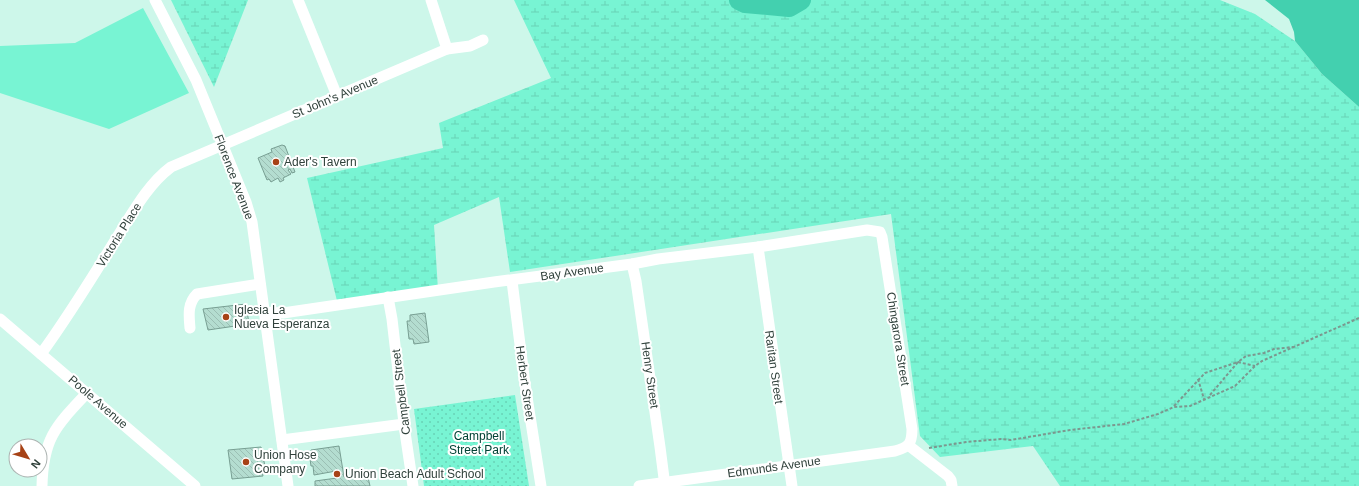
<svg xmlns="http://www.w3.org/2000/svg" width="1359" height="486" font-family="Arial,sans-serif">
<defs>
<pattern id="wetland-marsh" width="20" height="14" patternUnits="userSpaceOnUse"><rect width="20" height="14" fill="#78f4d3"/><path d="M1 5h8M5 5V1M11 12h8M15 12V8" fill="none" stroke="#68d2b6"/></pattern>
<pattern id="park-dots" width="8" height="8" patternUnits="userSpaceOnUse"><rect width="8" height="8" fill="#78f4d3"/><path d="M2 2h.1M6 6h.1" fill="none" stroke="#68d2b6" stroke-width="1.8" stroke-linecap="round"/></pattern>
<pattern id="building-back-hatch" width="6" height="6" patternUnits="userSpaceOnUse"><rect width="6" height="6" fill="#b4ddd0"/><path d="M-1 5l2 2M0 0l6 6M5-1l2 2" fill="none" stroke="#9bbfb4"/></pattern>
</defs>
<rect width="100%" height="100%" fill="#cdf7ea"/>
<polygon fill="#78f4d3" points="143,8 189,93 109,129 0,93 0,46 75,43"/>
<g fill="url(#wetland-marsh)">
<polygon points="171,0 248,0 214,87"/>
<polygon points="514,0 1220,0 1255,14 1295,41 1322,74 1359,107 1359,486 1060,486 1033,446 940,457 920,436 891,214 510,272 499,197 434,225 438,290 338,305 307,178 443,148 439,123 551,78"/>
</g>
<polygon fill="url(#park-dots)" points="515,395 529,486 424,486 414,409"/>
<polygon fill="#43d0af" points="1265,0 1359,0 1359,107 1322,74 1295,41 1294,32 1289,19"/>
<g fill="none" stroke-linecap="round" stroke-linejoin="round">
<polyline stroke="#43d0af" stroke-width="20" points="739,0 745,3 789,7 801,0"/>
</g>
<g fill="url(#building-back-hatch)" stroke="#789f93">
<polygon points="282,145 285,146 295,172 292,173 290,169 288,170 291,174 283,178 284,180 280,182 278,178 271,182 269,179 267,180 258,158 272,152 271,149"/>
<polygon points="246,304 249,324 208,330 203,309"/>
<polygon points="425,313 429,342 414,344 413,339 409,339 407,321 410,321 410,315"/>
<polygon points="339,446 344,477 367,473 370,486 315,486 315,481 337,478 336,471 314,475 313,466 311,466 310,459 312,458 311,450"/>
<polygon points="261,447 266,471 262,471 263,476 232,479 228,450"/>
</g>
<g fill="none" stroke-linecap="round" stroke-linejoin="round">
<g stroke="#7b988f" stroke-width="2" stroke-dasharray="3 2" stroke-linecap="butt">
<polyline points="1198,379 1204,399"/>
<polyline points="1210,395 1238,362 1246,356 1264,353 1274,349 1293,347"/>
<polyline points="1174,406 1205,373 1238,362 1255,366"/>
<polyline points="929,448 966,442 1001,439 1011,440 1070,430 1124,424 1158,414 1174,407 1190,406 1235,386 1255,366 1262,361 1359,318"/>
</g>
<g stroke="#fff" stroke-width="11">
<polyline points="155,0 196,80 246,202 252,222 288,486"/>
<polyline points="298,0 337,96"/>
<polyline points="431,0 447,49"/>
<polyline points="758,247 792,486"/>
<polyline points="632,264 636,281 660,447 665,486"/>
<polyline points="512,281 525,384 541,486"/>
<polyline points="388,297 392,319 405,432 413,486"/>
<path d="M264,312L283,313L494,282L632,264L658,259L758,247L867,230L880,232L882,237L912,429C912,444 909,447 895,451L639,486"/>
<polyline points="0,319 195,486"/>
<path d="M190,328C189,316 187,304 197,294L260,284"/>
<path d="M41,354C68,317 92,278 116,239C132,214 147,185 171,167L447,49L470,46L483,40"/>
<polyline points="282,440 404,424"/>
<polyline points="908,445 948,476 951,480 952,486"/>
<path d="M42,486C43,438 56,426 87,393"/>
</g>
</g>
<g fill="#a74216" stroke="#fff" stroke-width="1.5">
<circle cx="276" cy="162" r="4"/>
<circle cx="226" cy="317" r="4"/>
<circle cx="246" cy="462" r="4"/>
<circle cx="337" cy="474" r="4"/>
</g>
<g text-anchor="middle" stroke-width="4" stroke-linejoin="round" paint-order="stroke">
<g font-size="12" fill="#30413b" stroke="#fff">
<text transform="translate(335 97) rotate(-23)" y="4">St John's Avenue</text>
<text transform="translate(234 177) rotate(69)" y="4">Florence Avenue</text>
<text transform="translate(119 235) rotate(-58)" y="4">Victoria Place</text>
<text transform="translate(572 272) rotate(-8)" y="4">Bay Avenue</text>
<text transform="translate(898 339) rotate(81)" y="4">Chingarora Street</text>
<text transform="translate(774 367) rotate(82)" y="4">Raritan Street</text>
<text transform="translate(650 375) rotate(82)" y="4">Henry Street</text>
<text transform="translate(525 383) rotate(82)" y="4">Herbert Street</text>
<text transform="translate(401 392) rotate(-97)" y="4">Campbell Street</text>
<text transform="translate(98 402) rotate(41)" y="4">Poole Avenue</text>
<text transform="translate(774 467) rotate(-8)" y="4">Edmunds Avenue</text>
</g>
<g font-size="12" fill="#30413b" stroke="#fff" text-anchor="start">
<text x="284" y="166">Ader's Tavern</text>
<text x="234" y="314">Iglesia La<tspan x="234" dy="14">Nueva Esperanza</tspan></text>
<text x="254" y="459">Union Hose<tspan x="254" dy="14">Company</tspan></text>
<text x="345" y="478">Union Beach Adult School</text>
</g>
<g font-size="12" fill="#014134" stroke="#fff">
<text x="479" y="440">Campbell<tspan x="479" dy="14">Street Park</tspan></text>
</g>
</g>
<g transform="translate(28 458) rotate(128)"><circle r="19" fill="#ffffff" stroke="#acb3b1"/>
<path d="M0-3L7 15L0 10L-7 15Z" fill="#a74216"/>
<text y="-6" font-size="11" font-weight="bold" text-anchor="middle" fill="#30413b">N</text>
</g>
</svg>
